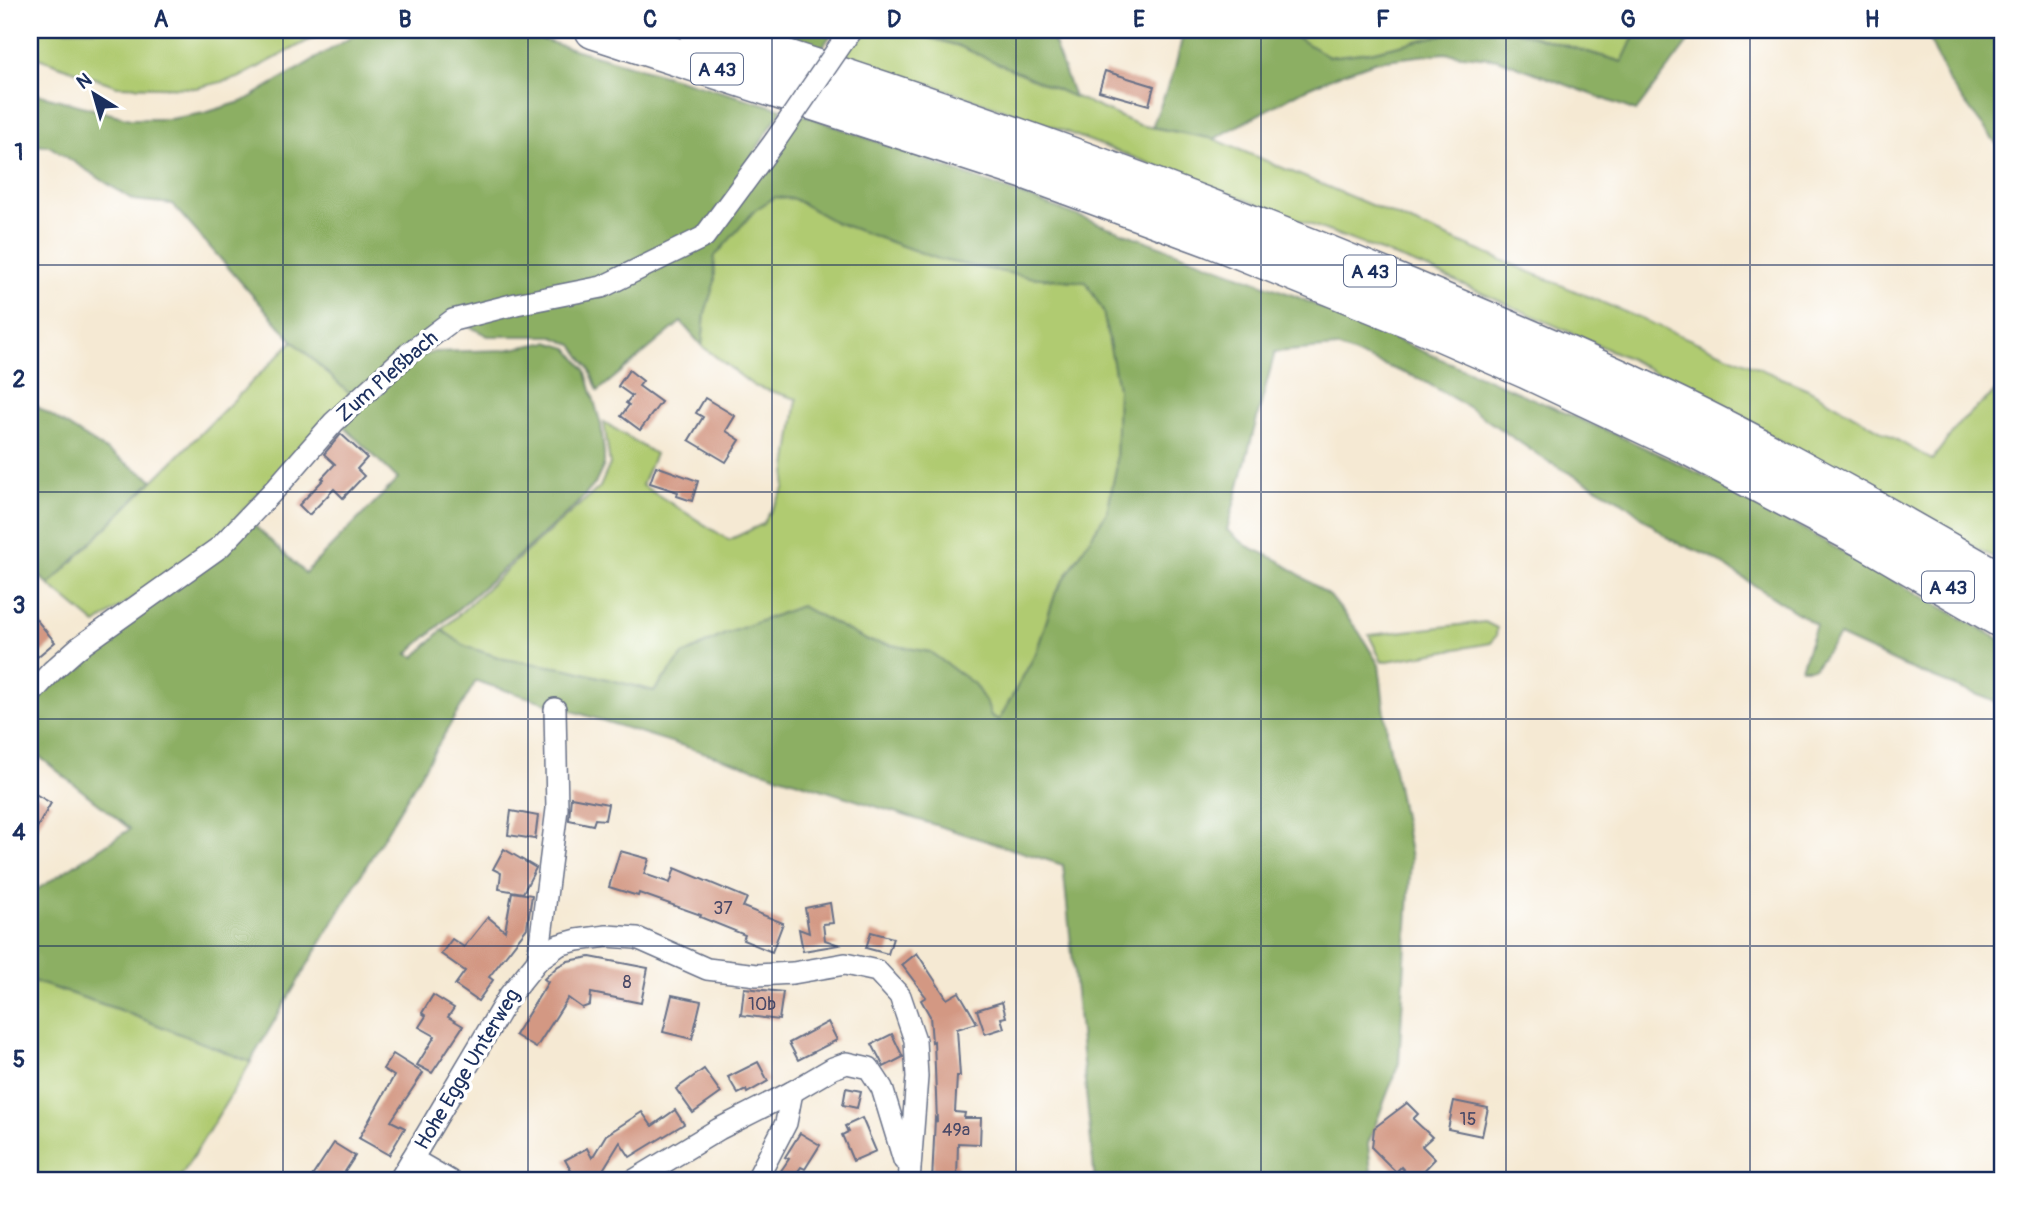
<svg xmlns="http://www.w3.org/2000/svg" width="2033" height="1211" font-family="Pangolin,sans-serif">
<rect width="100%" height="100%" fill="#fff"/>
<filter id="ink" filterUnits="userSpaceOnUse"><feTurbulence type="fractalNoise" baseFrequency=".0143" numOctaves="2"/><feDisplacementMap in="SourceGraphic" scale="14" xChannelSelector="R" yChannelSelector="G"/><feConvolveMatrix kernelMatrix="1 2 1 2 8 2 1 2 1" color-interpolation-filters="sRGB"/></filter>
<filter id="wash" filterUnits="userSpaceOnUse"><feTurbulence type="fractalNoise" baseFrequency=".00686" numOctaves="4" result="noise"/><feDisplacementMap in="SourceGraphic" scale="28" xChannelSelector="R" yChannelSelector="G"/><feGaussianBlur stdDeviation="1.57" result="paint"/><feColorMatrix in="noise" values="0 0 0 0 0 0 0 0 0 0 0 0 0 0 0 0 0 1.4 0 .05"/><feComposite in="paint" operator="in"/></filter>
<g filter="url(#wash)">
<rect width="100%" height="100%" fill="#f5e9d3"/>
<g fill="#b0cb71" stroke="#667d68" stroke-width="2">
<polygon points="30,30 328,30 238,78 196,88 117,86 30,55"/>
<polygon points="855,30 902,30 959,46 1139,125 1214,139 1808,389 1932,460 1961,421 2003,385 2003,563 1630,359 1428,269 1048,125 841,54"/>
<polygon points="1285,30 1463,30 1370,52 1329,57"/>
<polygon points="1512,30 1637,30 1623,62"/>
<polygon points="775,197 794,199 835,222 1029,277 1086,282 1103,311 1118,388 1116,469 1107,512 1056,592 1036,653 999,720 991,716 987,704 930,652 868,641 801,606 723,635 683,655 654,691 568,669 504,659 465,646 442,630 519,558 600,487 610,464 604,422 655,454 642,485 729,540 763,524 784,489 797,399 754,386 702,346 705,313 715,280 714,257 755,210"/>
<polygon points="293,341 352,396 216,539 96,624 49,585"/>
<polygon points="1485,622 1497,628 1496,636 1491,643 1382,662 1369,635"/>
<polygon points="30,980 120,1010 251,1062 178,1181 30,1181"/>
</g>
<g fill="#8caf63" stroke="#546f60" stroke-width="2">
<polygon points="371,30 514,30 556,44 782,109 702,235 601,284 450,317 352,396 293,341 172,204 133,200 49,146 30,145 30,92 130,119 170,119 204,113 244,101 355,35"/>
<polygon points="760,30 835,30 820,50"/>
<polygon points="902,30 1049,30 1074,97 959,46"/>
<polygon points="1184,30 1285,30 1329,57 1370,52 1463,30 1512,30 1622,62 1637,30 1697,30 1636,111 1498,59 1444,53 1377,61 1341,74 1305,89 1214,139 1152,127 1175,68"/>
<polygon points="1925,30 2003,30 2003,152 1949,82"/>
<polygon points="802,114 1295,296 1626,439 1749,497 1858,561 2003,641 2003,705 1904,666 1839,636 1814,668 1801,668 1816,625 1709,556 1671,540 1623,502 1547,461 1468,407 1420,379 1337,347 1275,352 1227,530 1247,546 1278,560 1330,596 1359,632 1379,665 1388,739 1411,858 1399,1063 1368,1144 1372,1181 1095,1181 1063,865 476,681 250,1062 120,1010 30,980 30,894 130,829 30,749 30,706 56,673 254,525 305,573 398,479 342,425 414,359 434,352 505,350 548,342 568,348 585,369 601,425 604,453 604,465 595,484 576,505 407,654 415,657 442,630 465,646 504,659 568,669 654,691 683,655 723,635 801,606 868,641 930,652 974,684 987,704 991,716 999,720 1036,653 1056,592 1107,512 1116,469 1118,388 1103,311 1086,282 1029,277 941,260 835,222 794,199 775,197 755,210 714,257 715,281 705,313 702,346 681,322 598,391 589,368 573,345 551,336 488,336 463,323 518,307 705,240"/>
<polygon points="30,402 153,480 49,585 30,568"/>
</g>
<g id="blocks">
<g fill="#d39883">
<polygon points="1105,71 1154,86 1149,105 1099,91"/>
<polygon points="629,370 643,381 639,386 661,402 640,430 621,416 629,405 626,403 632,396 618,386"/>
<polygon points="705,398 735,416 726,431 740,440 726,462 689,440 703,417 696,413"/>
<polygon points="341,434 367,458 357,469 364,476 343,498 334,489 309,515 299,505 324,479 322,478 335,464 324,454"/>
<polygon points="656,466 698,481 692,501 677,496 678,492 650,483"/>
<polygon points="30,612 55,642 30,663"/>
<polygon points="30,791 51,803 30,840"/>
<polygon points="571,797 608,804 605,820 595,819 593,825 569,820"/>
<polygon points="511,811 538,816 535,839 508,835"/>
<polygon points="504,849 536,868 523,893 499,889 501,873 493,869"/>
<polygon points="620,851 649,859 644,874 670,883 675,868 747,898 743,907 783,923 772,952 743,940 745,935 700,917 701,915 639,893 638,896 609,887"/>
<polygon points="512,892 532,895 527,928 489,977 493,980 478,1001 455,985 465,971 441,954 452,939 464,947 488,917 505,931"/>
<polygon points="830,903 833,923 823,924 825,940 839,945 803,951 799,929 809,933 805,908"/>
<polygon points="871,932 893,938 888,954 866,948"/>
<polygon points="917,953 947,999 959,992 977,1023 957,1029 960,1076 957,1076 955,1112 965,1113 964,1118 981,1118 980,1144 958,1143 957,1181 932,1181 935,1118 937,1122 934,1041 932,1042 930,1016 921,1000 926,997 902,965"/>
<polygon points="590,957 648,968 641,1003 591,993 590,1005 582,1008 568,998 536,1048 515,1035 548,982 544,979 558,966 568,961"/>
<polygon points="744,988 783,992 779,1020 741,1015"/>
<polygon points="433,995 454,1008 448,1017 463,1026 432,1073 417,1065 435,1036 419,1027 426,1016 422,1013"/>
<polygon points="672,995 701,1001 692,1039 663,1032"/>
<polygon points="1002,1002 1006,1017 1001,1018 1004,1028 985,1034 977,1010"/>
<polygon points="828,1022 837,1040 798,1060 789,1043"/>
<polygon points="892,1034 903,1057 884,1067 872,1044"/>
<polygon points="393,1054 423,1073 391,1121 405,1128 389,1155 359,1138 394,1076 383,1069"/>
<polygon points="758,1062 768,1081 747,1093 746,1090 738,1094 728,1077"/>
<polygon points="704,1069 721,1093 693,1113 676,1089"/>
<polygon points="846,1088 861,1091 857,1108 843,1105"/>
<polygon points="1454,1101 1488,1108 1482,1136 1448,1129"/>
<polygon points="1407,1103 1418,1114 1413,1119 1432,1137 1422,1146 1435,1159 1414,1181 1401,1167 1396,1172 1372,1148 1374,1128"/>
<polygon points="675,1110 684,1124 630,1157 620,1142 601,1173 587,1181 577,1181 565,1160 587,1148 592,1158 606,1135 642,1112 652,1126"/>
<polygon points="862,1118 876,1151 853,1161 842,1135 848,1132 845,1126"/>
<polygon points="800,1133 820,1145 805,1169 801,1167 791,1181 774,1181 789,1159 785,1157"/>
<polygon points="334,1143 355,1156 339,1181 309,1181"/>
</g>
</g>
</g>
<g filter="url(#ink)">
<use href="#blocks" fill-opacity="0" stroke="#677087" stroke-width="2"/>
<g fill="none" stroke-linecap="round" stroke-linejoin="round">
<defs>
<g id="street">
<polyline points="30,695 52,671 78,648 220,547 278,486 334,422 409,353 453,320 516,304 602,287 704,237 775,141"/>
<polyline points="538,960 557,809 555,709"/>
<polyline points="412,1159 450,1181"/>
<polyline points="399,1181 509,996 538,960 559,945 577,940 607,936 637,938 707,969 757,975 793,973 845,964 877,971 900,996 915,1040 917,1077 909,1181"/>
<polyline points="633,1181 719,1129 792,1092 833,1068 847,1063 869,1068 882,1088 904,1160"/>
<polyline points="756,1181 786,1123 792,1092"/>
</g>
<g id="highway">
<polyline points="594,30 1030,172 1212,239 1422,324 1527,370 1684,444 1864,539 2003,620"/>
<path d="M697,30C934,104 1167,187 1396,282C1499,325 1602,368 1703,418C1805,469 1904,526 2003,583"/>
</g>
</defs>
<use href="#street" stroke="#677087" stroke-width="24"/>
<use href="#highway" stroke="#677087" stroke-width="40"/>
<use href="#street" stroke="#fff" stroke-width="21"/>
<use href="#highway" stroke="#fff" stroke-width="37"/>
<defs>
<polyline id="street-bridge" points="775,141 851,30"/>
</defs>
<use href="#street-bridge" stroke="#677087" stroke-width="24" stroke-linecap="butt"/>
<use href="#street-bridge" stroke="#fff" stroke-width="21"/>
</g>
</g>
<path fill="none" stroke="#1b2f5e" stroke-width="2" stroke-opacity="0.55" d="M283,30V1181M528,30V1181M772,30V1181M1016,30V1181M1261,30V1181M1506,30V1181M1750,30V1181M30,265H2003M30,492H2003M30,719H2003M30,946H2003"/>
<g text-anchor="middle" stroke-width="7" stroke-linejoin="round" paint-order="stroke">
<g font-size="18" fill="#494967">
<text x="723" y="914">37</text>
<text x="627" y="988">8</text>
<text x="762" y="1010">10b</text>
<text x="1468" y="1125">15</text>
<text x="956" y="1136">49a</text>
</g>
<g fill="#fff" stroke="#5f6d8e" stroke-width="2">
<rect x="691" y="53.5" width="52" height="31" rx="5"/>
<rect x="1344" y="255.5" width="52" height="31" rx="5"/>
<rect x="1922" y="571.5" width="52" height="31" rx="5"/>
</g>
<g font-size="19" font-weight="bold" fill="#1b2f5e">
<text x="717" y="76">A 43</text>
<text x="1370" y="278">A 43</text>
<text x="1948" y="594">A 43</text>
</g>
<g font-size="21" fill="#1b2f5e" stroke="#fff">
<text transform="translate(387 376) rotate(-41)" y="7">Zum Pleßbach</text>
<text transform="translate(467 1069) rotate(-59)" y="7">Hohe Egge Unterweg</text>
</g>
</g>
<rect width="2033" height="1211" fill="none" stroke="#fff" stroke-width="77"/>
<g transform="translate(94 94) rotate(323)" stroke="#ffffff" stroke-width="5" paint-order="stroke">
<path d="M0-5L12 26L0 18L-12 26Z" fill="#1b2f5e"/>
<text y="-10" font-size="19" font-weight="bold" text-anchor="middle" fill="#1b2f5e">N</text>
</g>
<rect x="38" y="38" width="1956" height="1134" fill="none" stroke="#1b2f5e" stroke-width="2.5"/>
<g font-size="23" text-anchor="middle" font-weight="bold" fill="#1b2f5e">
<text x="161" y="27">A</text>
<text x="405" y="27">B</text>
<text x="650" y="27">C</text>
<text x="894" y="27">D</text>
<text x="1139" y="27">E</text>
<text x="1383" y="27">F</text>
<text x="1628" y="27">G</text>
<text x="1872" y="27">H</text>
<text x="19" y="160">1</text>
<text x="19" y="387">2</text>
<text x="19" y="613">3</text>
<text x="19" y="840">4</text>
<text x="19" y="1067">5</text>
</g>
</svg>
